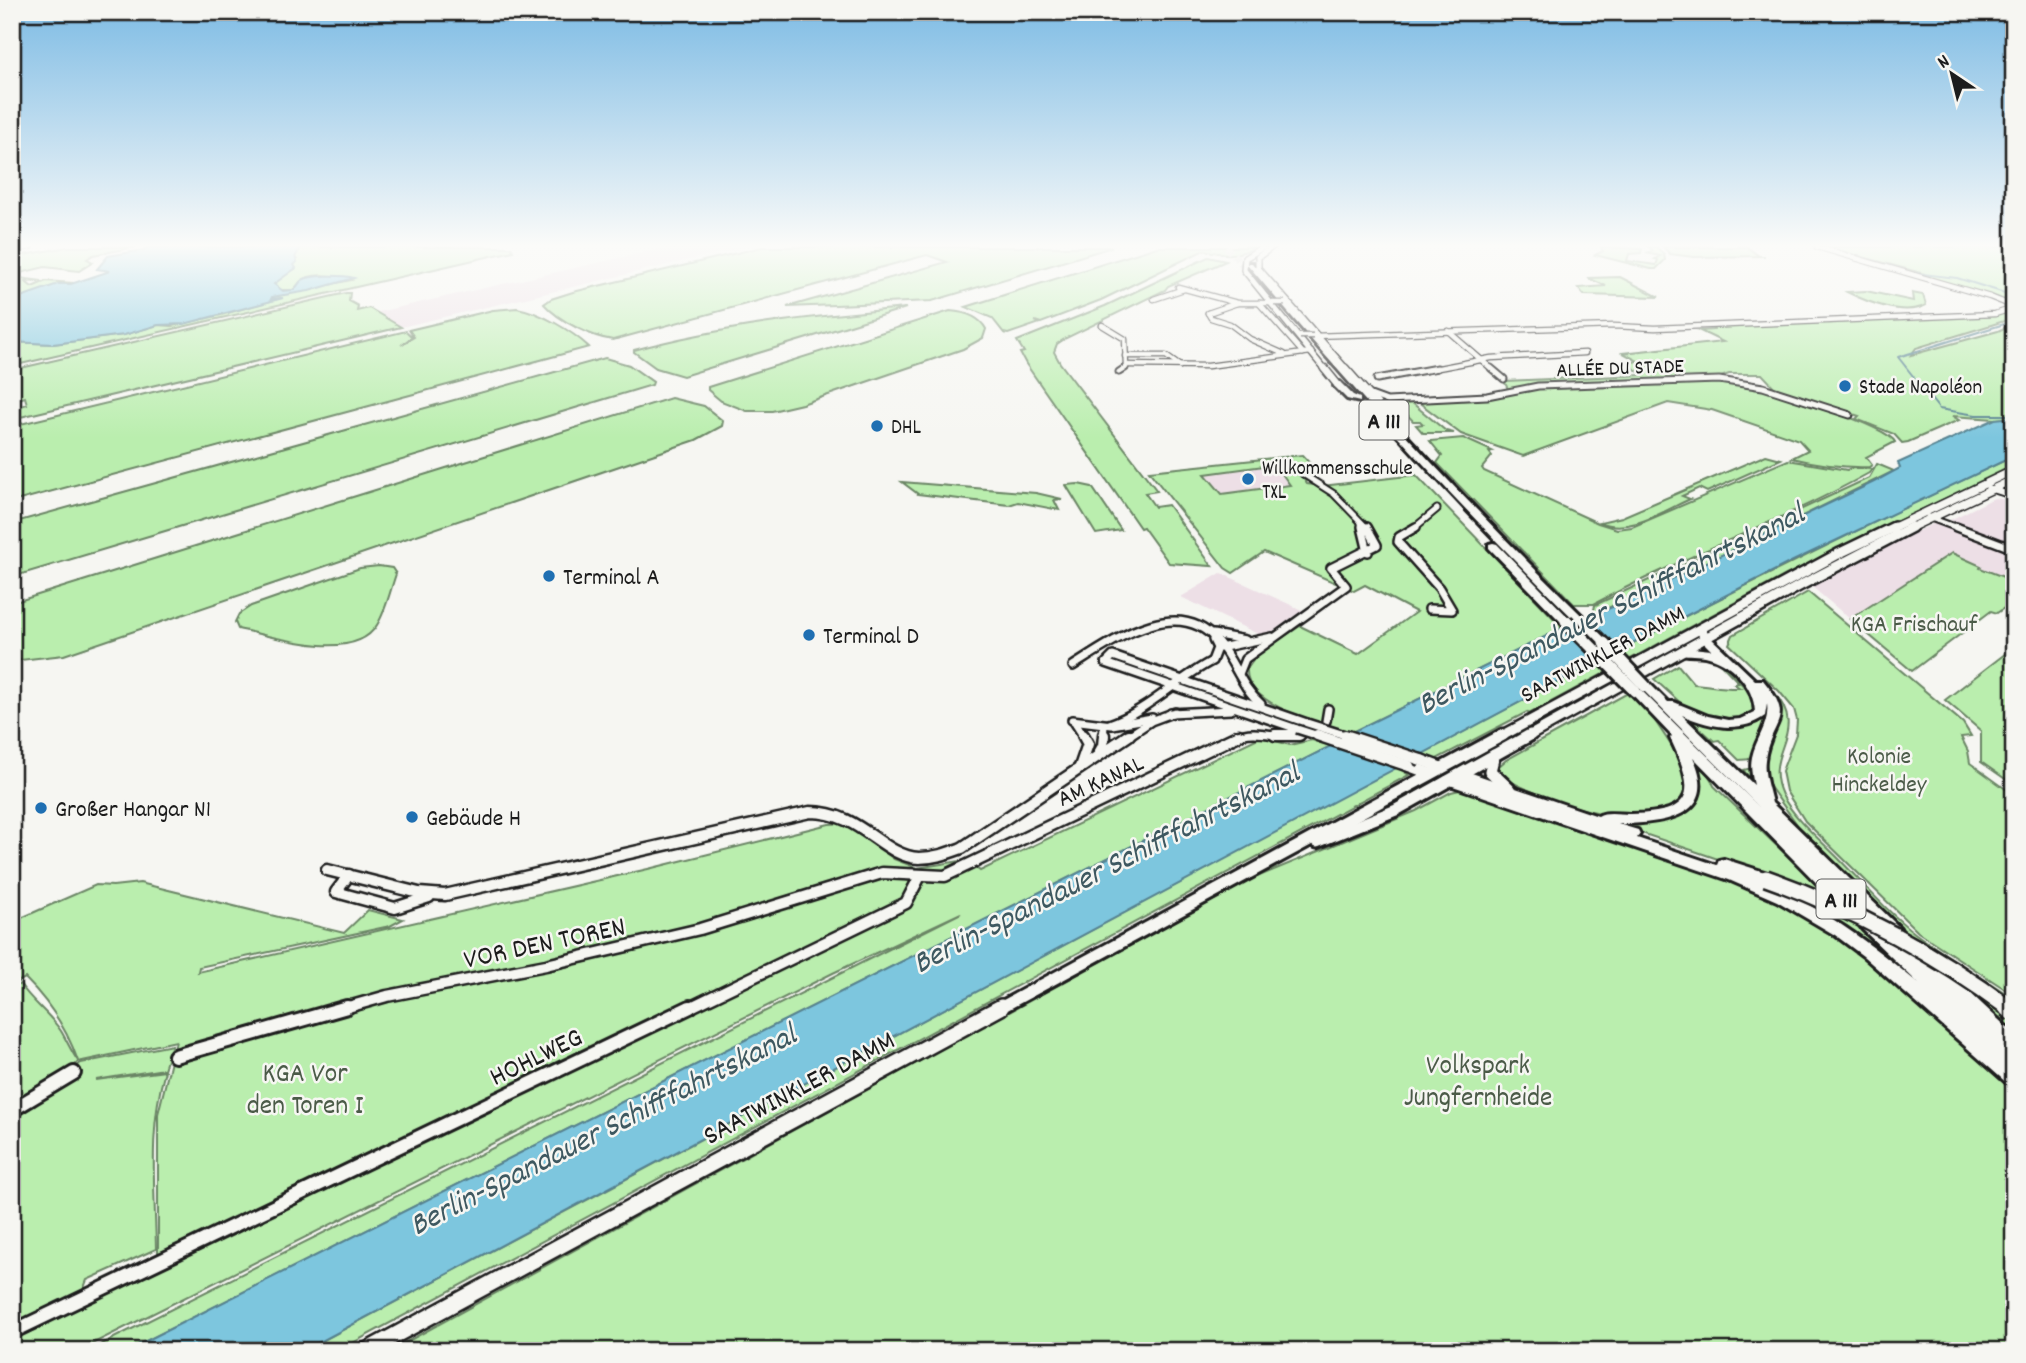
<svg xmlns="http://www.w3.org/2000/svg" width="2026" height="1363" font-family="Dekko,sans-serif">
<rect width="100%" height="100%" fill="#f6f6f2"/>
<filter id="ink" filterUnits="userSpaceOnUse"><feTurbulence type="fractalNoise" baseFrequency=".0143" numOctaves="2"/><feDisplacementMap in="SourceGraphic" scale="14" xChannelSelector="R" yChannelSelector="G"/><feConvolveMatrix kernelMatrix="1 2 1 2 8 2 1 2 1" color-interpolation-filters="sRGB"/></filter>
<g filter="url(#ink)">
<g fill="#eddfe6">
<polygon points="668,247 744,247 401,327 378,312"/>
<polygon points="1274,466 1290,485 1222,494 1204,473"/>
<polygon points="1994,498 2014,501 2014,545 1950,520"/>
<polygon points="1935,523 2014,550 2014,581 1979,568 1952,553 1850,619 1811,586 1879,549"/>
<polygon points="1221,573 1304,611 1264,637 1181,597"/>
</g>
<g fill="#baeeae" stroke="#6b8565" stroke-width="2" fill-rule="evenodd">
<polygon points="68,247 136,247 93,255 87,259 93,262 79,271 45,267 20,273 19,278 42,281 26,282 32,287 46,281 74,283 12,300 12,257"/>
<path d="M301,247H511L513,251L12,366V342L53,344L124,335L158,325L172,326L221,315L281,298L263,301L272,297L351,280C339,276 311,271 300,282C298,284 296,288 293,290H280L274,284L281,276L295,269L293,265L297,260L295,257Z"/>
<path d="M762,247H1112L932,301L787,307L947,262L927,255L613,340C591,337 559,321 544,304L551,299L573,292Z"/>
<path d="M1157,247H1255C1237,257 1224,255 1204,250L1101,300L1041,323L1035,321L1040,323L1008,334L1004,333L992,318L966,307Z"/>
<polygon points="1601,247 1642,249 1641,253 1629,254 1627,261 1656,265 1658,260 1655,259 1660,256 1646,253 1653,251 1649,247 1656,247 1664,254 1665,260 1656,269 1651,269 1595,255 1603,251"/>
<polygon points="1663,247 1747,247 1759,256 1765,256 1694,257 1670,254"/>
<polygon points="1826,247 2014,247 2014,306 2003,300 1917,275 1925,274"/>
<polygon points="1208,257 1226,261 1168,286 1165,290 1066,338 1057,344 1054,352 1060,363 1157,491 1145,493 1155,507 1168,505 1212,566 1169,563 1143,527 1140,528 1026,364 1020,353 1024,352 1017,341 1105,306"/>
<polygon points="1620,277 1659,297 1584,295 1578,288 1606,286 1588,278"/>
<path d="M1866,291L1913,301L1912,293L1923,295L1926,305C1904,317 1867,302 1847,292Z"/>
<polygon points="346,293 350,293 349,301 358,306 357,311 369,308 401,327 12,419 12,409 27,404 25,397 12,401 12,370"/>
<path d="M517,308C540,312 572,331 589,347L12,502V426L406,331L412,337L401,345L414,337L409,330L493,310Z"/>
<path d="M906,308L683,376L656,368L634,352V350C723,326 814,316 906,308Z"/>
<path d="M950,311C964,312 979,316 986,329L983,338L963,349L802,404L772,411H747L721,401L708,390V387Z"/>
<polygon points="2014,312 2014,318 1916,348 1911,355 1998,331 2014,323 2014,417 1995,419 1952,416 1959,420 1908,442 1902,443 1894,434 1856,419 1859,416 1776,389 1762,374 1729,374 1718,378 1533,385 1508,389 1504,381 1643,375 1627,363 1638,361 1623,353 1723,342 1700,331 1714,330 1711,327 1983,316"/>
<polygon points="605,358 629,365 653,382 652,385 12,577 12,523"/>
<path d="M1710,381C1723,382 1736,383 1749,385C1771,389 1887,426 1895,442L1866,457L1872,465L1869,467C1843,468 1817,464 1792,458L1808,450L1799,440L1712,410L1668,403L1523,456L1461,434L1417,401L1494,397L1531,389Z"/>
<polygon points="671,398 704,406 723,421 722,426 696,440 64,655 12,661 12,603"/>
<polygon points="1411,402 1446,431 1454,433 1423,433 1416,425 1423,424 1420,421 1413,421 1402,409 1388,403"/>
<path d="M1463,438L1492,451L1489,452L1492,456L1482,468L1484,471L1598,523L1617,529L1632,527L1788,460L1847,470L1851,468L1872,469L1869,473C1781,522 1683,556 1594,604H1574L1437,463L1442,456L1430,441Z"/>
<path d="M1302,455L1317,471L1299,472L1307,484L1322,486L1416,475L1563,628L1352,732C1324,724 1244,706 1247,669L1258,654L1300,626L1358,654L1416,612L1365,585L1354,591L1264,552L1233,573L1225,568L1149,471ZM1271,465L1277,467L1290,485L1222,494L1205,474Z"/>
<path d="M1766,455L1781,459L1707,492L1699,488L1682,496L1690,499C1663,511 1629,535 1600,522L1622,517Z"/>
<path d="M2014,456V465L1786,575L1529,714L1527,712L1435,760L1420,755L1397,767L1409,775L338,1351H303C580,1204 857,1056 1133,908C1424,752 1714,595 2014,456Z"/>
<polygon points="1877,464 1894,471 1735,549 1593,615 1595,605 1869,478"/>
<polygon points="902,482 1036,493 1062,499 1054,500 1059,510 1018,502 1009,505 918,494"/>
<polygon points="1078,484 1092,487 1121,530 1096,534 1066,485"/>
<polygon points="1952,553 1981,566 1980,568 2014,581 2014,611 2004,608 1997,613 1991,611 1912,671 1850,619"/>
<path d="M379,566L392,568L396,574C390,591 386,611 377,625C354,664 272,636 238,629L235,622L239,614L251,606L360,568Z"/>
<polygon points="1808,592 1963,723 1971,736 1961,737 1968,751 1970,763 2014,795 2014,995 1918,932 1805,821 1786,791 1782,771 1796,734 1797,720 1794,709 1779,691 1729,644 1733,635"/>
<polygon points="1691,637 1693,640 1464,766 1458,764"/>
<polygon points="2014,647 2014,785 1981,762 1981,731 1945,700"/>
<path d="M1703,654L1719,659L1748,691H1773C1811,735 1761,750 1782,795C1794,818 1817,837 1835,855C1861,881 1887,912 1916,934C1947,957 1982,977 2014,999V1033L1904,932L1799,827L1770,787L1757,786L1743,770L1752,768V759L1739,760L1719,740L1714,741L1684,714L1685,707L1654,679L1678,665L1694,684C1710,685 1724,689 1740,688L1734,684L1739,683L1716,659L1701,655Z"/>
<path d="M1626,694H1631L1651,715L1681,760C1697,764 1708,769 1714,786L1799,867L1921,991L1753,871L1621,826L1617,816C1577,810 1537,796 1502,777L1498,767L1506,760Z"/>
<path d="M1260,737L1290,745L1312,740L1331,746L126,1351H88L961,913L833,973L78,1351H12V1328L158,1258V1114L176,1041L78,1062L70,1071L12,1107V988L20,984C32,1002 49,1013 61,1031C67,1041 72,1053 78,1061C67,1029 48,1001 25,978L12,985V922L96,885L113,886L140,883L344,933L368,910L403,919L390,926L199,967L198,972L648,869L829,824L848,823L894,859L917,868L966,860L980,871Z"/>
<polygon points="1464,789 1731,880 1788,906 1851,945 2014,1088 2014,1351 390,1351 1252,879 1416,811 1451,792"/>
<path d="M172,1045L164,1069L96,1080L165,1071C148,1128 155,1190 156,1249L87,1280L82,1293L12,1326V1120L36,1105L12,1119V1111L81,1063Z"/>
</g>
<g fill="#7dc6de" stroke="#568290" stroke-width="2">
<path d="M148,247H301L295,257L297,262L294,265L296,268L274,284L283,291L293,290C297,288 298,284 301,281C309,274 344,275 354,278L309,291L272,297L271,299L283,298L184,324L158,325L124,335L53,344L12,342V300L58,284H71L110,271L97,269L108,256L144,250Z"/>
<polygon points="2014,417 2014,456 1793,561 1595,662 303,1351 126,1351 1331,746 1352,732 1563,628 1617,605 1874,482 1900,468 1898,463 1995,419"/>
</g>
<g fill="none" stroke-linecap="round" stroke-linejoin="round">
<g stroke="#568290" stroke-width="2">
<polyline points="1860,257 1895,267"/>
<polyline points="1914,273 1957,278 2014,296"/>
<polyline points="2014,321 1898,357 1939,409 1976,415 2014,415"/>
</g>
<polyline stroke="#d5d5d2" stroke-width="7" stroke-dasharray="7 3.5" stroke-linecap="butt" points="1226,247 1251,273"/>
<defs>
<g id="minor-far4">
<polyline points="12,250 30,247"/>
<polyline points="1178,287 1237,303 1274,303"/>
<polyline points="1154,299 1184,289"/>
<polyline points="1259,303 1303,353"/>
<polyline points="1208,313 1211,318 1230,324 1250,339 1284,354"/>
<polyline points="1208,313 1237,303"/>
<polyline points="1102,325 1125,339 1126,367 1122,370"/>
<polyline points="1448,331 1493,370"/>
<polyline points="1313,336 1614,326 1655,328 1995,314 2011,309 2005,303 1990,297 1817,247"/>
<polyline points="1125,356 1166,356 1180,366"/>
<polyline points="1126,365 1208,366 1311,352"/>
<polyline points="1428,370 1491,358 1585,353"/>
</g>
<g id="minor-far3">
<polyline points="1491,368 1504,379"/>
<polyline points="1119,372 1125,368"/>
<polyline points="1377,379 1437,368"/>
<polyline points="1368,394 1387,401 1487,396 1538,386 1719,380 1763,387 1850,415"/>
<polyline points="1303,474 1334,494 1368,529"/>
<polyline points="1988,488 2014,496"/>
<polyline points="1928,517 1960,529"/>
<polyline points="1361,523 1362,529"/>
<polyline points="1413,529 1437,509"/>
</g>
<g id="minor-far2">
<polyline points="1362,527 1368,552"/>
<polyline points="1416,527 1399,537 1398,542 1439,588 1452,610 1429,609"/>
<polyline points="1956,527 2014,549"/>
<polyline points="1213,634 1245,640"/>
<polyline points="1220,648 1272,637"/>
<path d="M1073,666C1111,642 1178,593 1218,642C1235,662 1241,687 1261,704"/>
<polyline points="1239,674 1245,659 1346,586 1331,568 1377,545 1367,527"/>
<polyline points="1171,713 1231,710"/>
<polyline points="1072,720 1112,725 1152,718"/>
<polyline points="1326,721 1328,709"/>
<polyline points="1075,723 1084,737"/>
<path d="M1109,724C1146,712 1177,679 1212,661L1217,648L1213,640"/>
<polyline points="1297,729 1106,663 1113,656 1307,723"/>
<polyline points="1103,737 1104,727"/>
<polyline points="1127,737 1151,721 1175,712"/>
<path d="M1235,737C1257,727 1279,740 1301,735"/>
</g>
<g id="minor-far1">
<polyline points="1275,735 1299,735"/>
<polyline points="1099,753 1103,746 1104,735"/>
<polyline points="1421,760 1442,768"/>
<polyline points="1409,766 1431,774"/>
<polyline points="1080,767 1088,744 1083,735"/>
<path d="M327,870L419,893L445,895L810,812C862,812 881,856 919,858C935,858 948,853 962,848L1129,735"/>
<polyline points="349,875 336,892 395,908 429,897"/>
<polyline points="341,1009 387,996 546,965 700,929 882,873 945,876 1239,735"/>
<polyline points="687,1009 906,903 919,878"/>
</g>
<g id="minor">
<polyline points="175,1056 347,1007"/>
<polyline points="12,1110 74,1073"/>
<polyline points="12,1332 690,1007"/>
</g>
<g id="major-far4">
<polyline points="1263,247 1245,258 1244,270 1325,370"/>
<polyline points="1272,247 1258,257 1258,268 1347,370"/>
</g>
<g id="major-far3">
<polyline points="1324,368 1337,384"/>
<polyline points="1345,368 1377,404"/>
<polyline points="1890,529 2014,470"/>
<polyline points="1908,529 2014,479"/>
</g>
<g id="major-far2">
<polyline points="1500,737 1840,553 1894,527"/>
<polyline points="1527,737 1801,585 1912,527"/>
</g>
<g id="major-far1">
<polyline points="1494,755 1490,771 1509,789"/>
<polyline points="1317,842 1396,810 1530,735"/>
<polyline points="998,1009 1503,735"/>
</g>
<polyline id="major" points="366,1351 1001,1007"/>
<g id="highway">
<path d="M1248,263H1252C1365,395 1483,520 1608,641L1610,643L1608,645H1600C1476,524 1359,398 1248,265Z"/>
<polygon points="1334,382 1340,382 1353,395 1360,398 1360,402 1347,399 1334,386"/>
<polygon points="1493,543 1497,544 1570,619 1572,621 1570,623 1562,623 1489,548 1489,544"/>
<path d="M1701,625L1705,626L1710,637L1755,680H1763C1797,721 1770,720 1765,760C1763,774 1769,789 1772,803L1900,928L1902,932L1900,936L1891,937L1904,950L1906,944L1912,943L1918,944L2014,1034V1053L2011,1052L2014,1054V1086L2008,1084L1863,956L1835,935L1777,901L1729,880L1444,783L1442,780L1444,777L1449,775L1455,777L1453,774L1455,771L1460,769L1598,816C1606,811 1619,814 1630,814C1698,813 1695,790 1670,738L1672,736L1629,691L1635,687L1639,688L1760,808L1639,686L1645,682L1649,683L1668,702H1674L1708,716L1728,720L1740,719L1755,712C1754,685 1730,661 1705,656C1695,654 1685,657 1677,651L1683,647L1711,650L1701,640L1695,628ZM1767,704C1770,724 1756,738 1752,757C1750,767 1752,776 1754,785L1682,715C1710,727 1740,734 1765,716ZM1693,757L1849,916L1855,918L1861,916L1863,912L1861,910L1872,920L1868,919L1862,921L1860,925L1862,929L1919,984C1870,943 1825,909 1766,884L1771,882L1774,878L1771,874L1724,859L1719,860L1717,865L1637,838L1640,834L1638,830L1618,824C1663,824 1721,817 1693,757Z"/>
</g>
</defs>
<use href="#minor-far4" stroke="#1c1c1c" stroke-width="7"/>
<use href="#minor-far3" stroke="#1c1c1c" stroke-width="9"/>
<use href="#minor-far2" stroke="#1c1c1c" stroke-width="12"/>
<use href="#minor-far1" stroke="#1c1c1c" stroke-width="15"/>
<use href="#minor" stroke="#1c1c1c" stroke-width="18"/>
<use href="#major-far4" stroke="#1c1c1c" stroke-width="8"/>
<use href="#major-far3" stroke="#1c1c1c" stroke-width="10"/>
<use href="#major-far2" stroke="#1c1c1c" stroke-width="14"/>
<use href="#major-far1" stroke="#1c1c1c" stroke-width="17"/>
<use href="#major" stroke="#1c1c1c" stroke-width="20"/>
<use href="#highway" stroke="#1c1c1c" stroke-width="6"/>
<use href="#minor-far4" stroke="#f6f6f2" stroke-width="4.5"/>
<use href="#minor-far3" stroke="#f6f6f2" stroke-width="5"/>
<use href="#minor-far2" stroke="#f6f6f2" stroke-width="7"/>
<use href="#minor-far1" stroke="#f6f6f2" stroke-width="10"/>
<use href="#minor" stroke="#f6f6f2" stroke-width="12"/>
<use href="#major-far4" stroke="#f6f6f2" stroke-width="5"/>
<use href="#major-far3" stroke="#f6f6f2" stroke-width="7"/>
<use href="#major-far2" stroke="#f6f6f2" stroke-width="9"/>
<use href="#major-far1" stroke="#f6f6f2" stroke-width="11"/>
<use href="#major" stroke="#f6f6f2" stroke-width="15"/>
<use href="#highway" fill="#f6f6f2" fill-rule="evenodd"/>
<defs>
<g id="minor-bridge-far2">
<polyline points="1274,303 1285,303"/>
<polyline points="1300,336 1313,336"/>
</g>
<g id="minor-bridge-far1">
<polyline points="1307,723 1351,737"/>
<polyline points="1297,729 1322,737"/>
</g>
<g id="minor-bridge">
<polyline points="1317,735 1409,766"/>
<polyline points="1345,735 1421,760"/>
</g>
<g id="highway-bridge-far2">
<polyline points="1566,621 1635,691"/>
<polyline points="1604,643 1645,686"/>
</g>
<path id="highway-bridge-far1" d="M1766,878C1855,910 1935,953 2010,1009"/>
<polyline id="highway-bridge" points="2008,1007 2014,1012"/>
</defs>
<use href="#minor-bridge-far2" stroke="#1c1c1c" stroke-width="7" stroke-linecap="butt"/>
<use href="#minor-bridge-far1" stroke="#1c1c1c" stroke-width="12" stroke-linecap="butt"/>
<use href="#minor-bridge" stroke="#1c1c1c" stroke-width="15" stroke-linecap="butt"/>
<use href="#highway-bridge-far2" stroke="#1c1c1c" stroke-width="17" stroke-linecap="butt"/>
<use href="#highway-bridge-far1" stroke="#1c1c1c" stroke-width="20" stroke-linecap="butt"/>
<use href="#highway-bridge" stroke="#1c1c1c" stroke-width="24" stroke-linecap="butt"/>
<use href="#minor-bridge-far2" stroke="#f6f6f2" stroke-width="4.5"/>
<use href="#minor-bridge-far1" stroke="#f6f6f2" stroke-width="7"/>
<use href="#minor-bridge" stroke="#f6f6f2" stroke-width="10"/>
<use href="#highway-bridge-far2" stroke="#f6f6f2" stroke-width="11"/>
<use href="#highway-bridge-far1" stroke="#f6f6f2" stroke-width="15"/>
<use href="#highway-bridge" stroke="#f6f6f2" stroke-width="19"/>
</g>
</g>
<linearGradient id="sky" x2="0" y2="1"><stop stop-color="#7dbbe4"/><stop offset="0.56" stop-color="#fbfbf9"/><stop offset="1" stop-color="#fbfbf9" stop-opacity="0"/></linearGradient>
<rect width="2026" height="438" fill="url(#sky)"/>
<g fill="#1f6fb2" stroke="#f6f6f2" stroke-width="2.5">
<circle cx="1845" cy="386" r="7"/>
<circle cx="877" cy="426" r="7"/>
<circle cx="1248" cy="479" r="7"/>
<circle cx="549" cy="576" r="7"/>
<circle cx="809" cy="635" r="7"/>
<circle cx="41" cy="808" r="7"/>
<circle cx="412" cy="817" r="7"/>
</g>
<g text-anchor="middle" stroke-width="5" stroke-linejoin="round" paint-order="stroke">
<g font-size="21" fill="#1c1c1c" stroke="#f6f6f2">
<text transform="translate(1620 367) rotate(-2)" y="7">ALLÉE DU STADE</text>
</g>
<g font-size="21" fill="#1c1c1c" stroke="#f6f6f2" text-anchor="start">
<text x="1859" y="393">Stade Napoléon</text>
<text x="891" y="433">DHL</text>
<text x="1262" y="474">Willkommensschule<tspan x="1262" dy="24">TXL</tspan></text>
</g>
<g fill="#f6f6f2" stroke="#5d5d5c" stroke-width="2">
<rect x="1359.5" y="400.5" width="49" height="39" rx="5"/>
<rect x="1816.5" y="879.5" width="49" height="39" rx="5"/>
</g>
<g font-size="23" font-weight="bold" fill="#1c1c1c">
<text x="1384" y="428">A 111</text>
<text x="1841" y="907">A 111</text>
</g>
<g font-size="24" fill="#1c1c1c" stroke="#f6f6f2" text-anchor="start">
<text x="563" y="584">Terminal A</text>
<text x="823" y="643">Terminal D</text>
<text x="55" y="816">Großer Hangar N1</text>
<text x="426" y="825">Gebäude H</text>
</g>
<g font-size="24" fill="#4b5b48" stroke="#f6f6f2">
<text x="1914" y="631">KGA Frischauf</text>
<text x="1879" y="763">Kolonie<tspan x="1879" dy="28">Hinckeldey</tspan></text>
</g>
<g font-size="24" fill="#1c1c1c" stroke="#f6f6f2">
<text transform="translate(1602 653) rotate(-28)" y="8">SAATWINKLER DAMM</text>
<text transform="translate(1100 780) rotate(-25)" y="8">AM KANAL</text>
</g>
<g font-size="28" fill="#1c1c1c" stroke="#f6f6f2">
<text transform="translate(544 941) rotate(-12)" y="10">VOR DEN TOREN</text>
<text transform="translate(535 1055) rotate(-26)" y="10">HOHLWEG</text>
<text transform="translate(798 1086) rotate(-28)" y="10">SAATWINKLER DAMM</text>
</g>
<g font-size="28" fill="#4b5b48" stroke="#f6f6f2">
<text x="1478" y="1073">Volkspark<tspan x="1478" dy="32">Jungfernheide</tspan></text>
<text x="305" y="1081">KGA Vor<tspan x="305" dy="32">den Toren I</tspan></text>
</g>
<g font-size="32" font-style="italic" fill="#3e5860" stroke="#f6f6f2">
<text transform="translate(1610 607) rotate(-27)" y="11">Berlin-Spandauer Schifffahrtskanal</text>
<text transform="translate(1105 866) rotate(-27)" y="11">Berlin-Spandauer Schifffahrtskanal</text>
<text transform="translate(602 1128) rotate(-27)" y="11">Berlin-Spandauer Schifffahrtskanal</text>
</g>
</g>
<rect width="2026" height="1363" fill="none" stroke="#f6f6f2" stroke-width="42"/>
<rect x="21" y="21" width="1984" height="1321" fill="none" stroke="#1c1c1c" stroke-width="2.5" filter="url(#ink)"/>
<g transform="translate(1952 74) rotate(325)" stroke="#f6f6f2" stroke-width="5" paint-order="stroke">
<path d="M0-5L12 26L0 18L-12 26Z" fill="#1c1c1c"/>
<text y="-10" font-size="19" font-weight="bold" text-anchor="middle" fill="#1c1c1c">N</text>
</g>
</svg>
